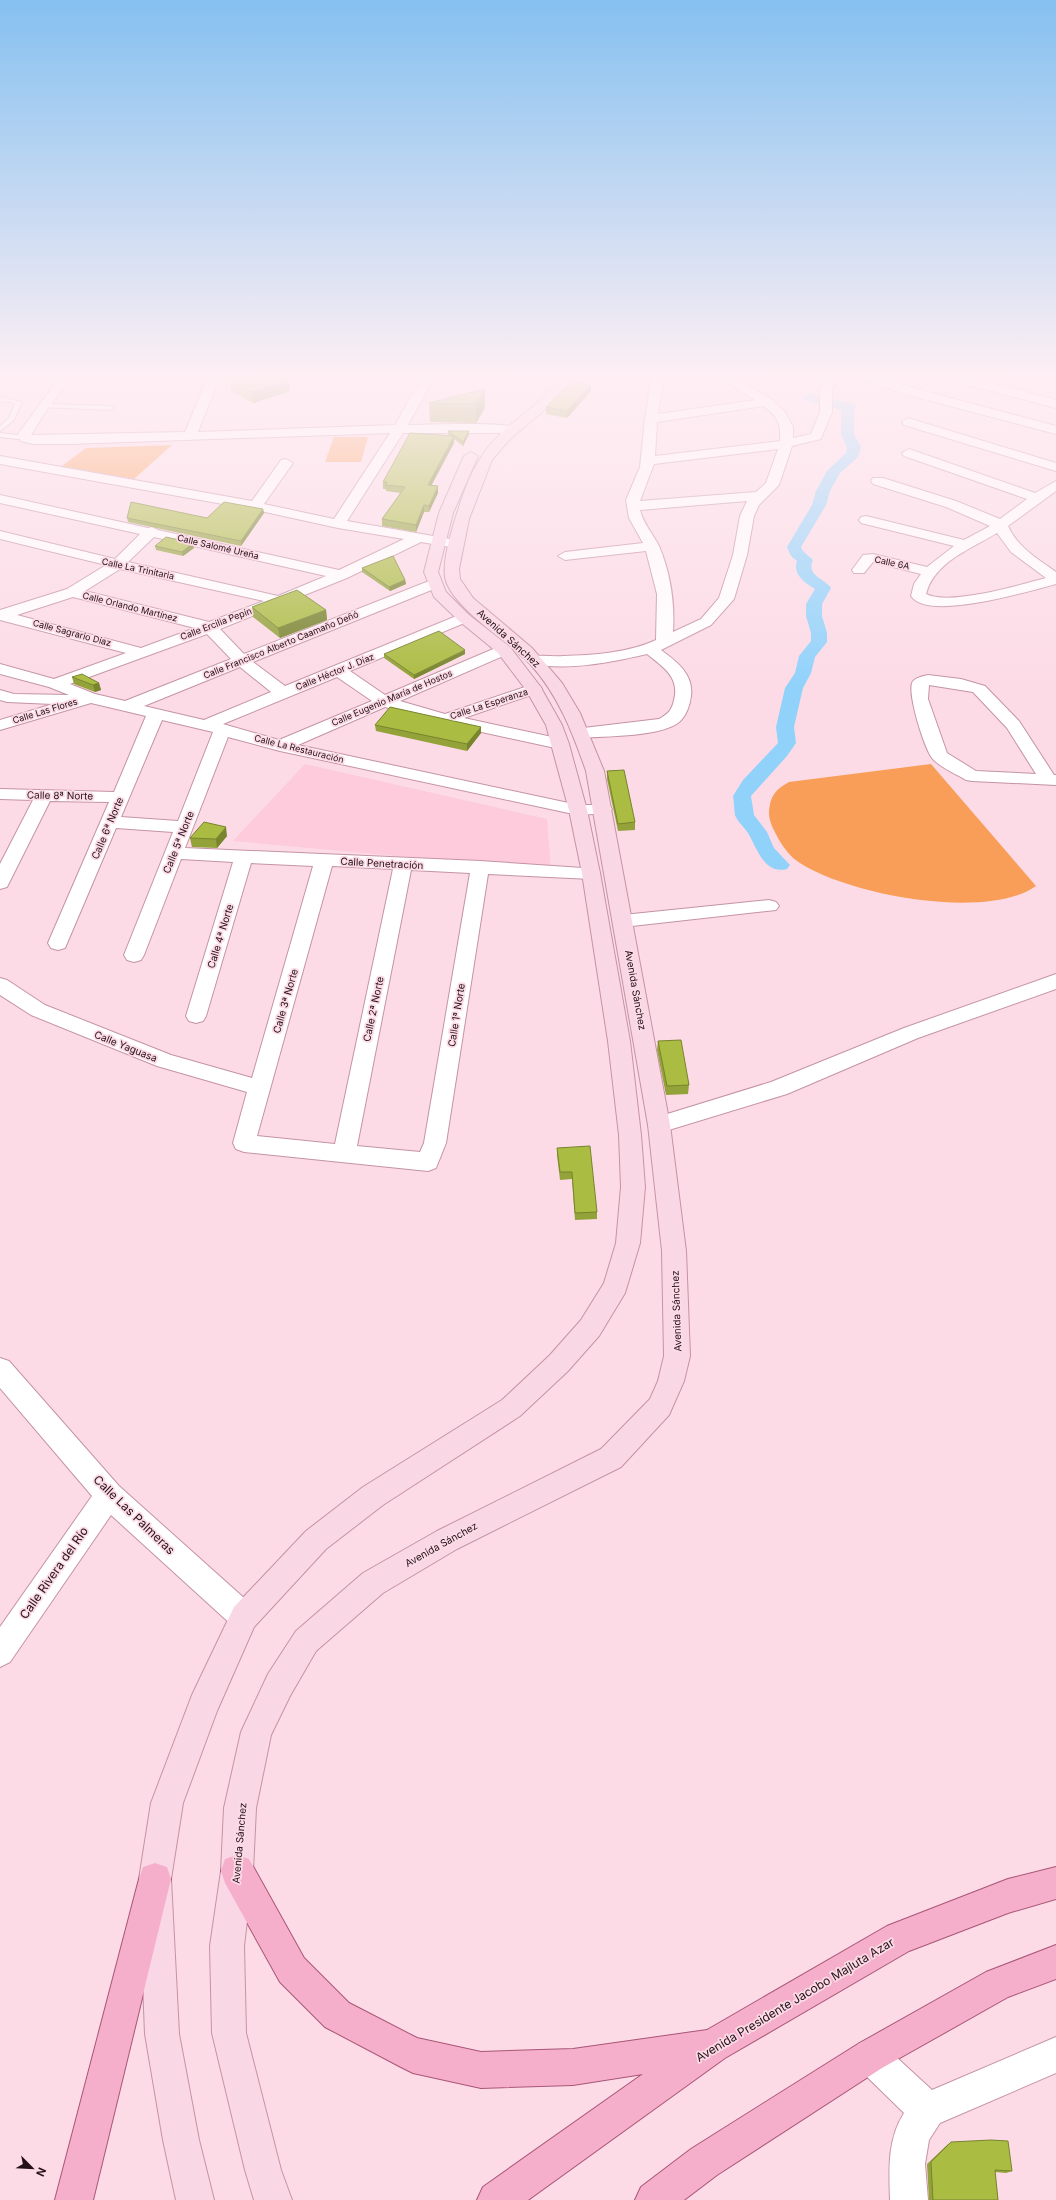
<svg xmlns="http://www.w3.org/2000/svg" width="1056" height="2200" font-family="Inter,sans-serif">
<rect width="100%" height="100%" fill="#fcdbe6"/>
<polygon fill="#fdcbdb" points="305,764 547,819 551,870 233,841"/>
<g fill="#f99e58">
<polygon points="334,437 368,437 361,462 325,462"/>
<polygon points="172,445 134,479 62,466 86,448"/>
<path d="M931,764L1036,886C987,921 849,895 800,863C791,858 783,847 778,838C774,830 769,822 769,813C770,796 775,790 789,782Z"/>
</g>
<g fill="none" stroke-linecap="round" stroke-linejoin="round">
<path fill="#91d2fb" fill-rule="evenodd" d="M808,393L855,404L856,407L854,410V434L861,447L858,457L840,473L830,491L826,505L801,547L803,551L813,560C806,576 824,578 831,588L822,604V616L827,633V642L815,657L811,673L803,688L794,727L796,743L787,756L751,796L754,815L767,832L774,848L790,865L787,869C764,875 757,848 748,833C744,827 737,821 735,815C734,809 734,802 733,796L743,780L778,743L776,727L785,688L795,673L799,656L811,641V633L806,616V604L815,589C805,583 792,574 797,561L791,556L787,547L812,505L816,491L827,471L846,453L847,447L841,434V410L803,400L802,397Z"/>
<defs>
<g id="lane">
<polygon points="0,397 22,402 14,420 0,431 0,426 9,418 15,403 0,401"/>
<polygon points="43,404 111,406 114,408 111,410 41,407 41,405"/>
<polygon points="0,433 26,436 29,438 26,440 0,437"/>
</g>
<g id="street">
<path d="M61,376H73L48,408L31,435L185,432L208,376H220L198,432L395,425L423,376H435L408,425C423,425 513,421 518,429L512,433H403L347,521L456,540L463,544L461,547L456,548L421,542L347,578L220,629L244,654L429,581H439L441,584L439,587L253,662L285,686L459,615H469L472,618L469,621L350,671L385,695L498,647H510L512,650L510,653L400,701L445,714L528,686H540L542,689L540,692L464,718L566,740L569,744L566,748L560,749L445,724L385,707L298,745L578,805H609L612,809L609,813L578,815L280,751L228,737L185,848L480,861L598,869L600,873L598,877L591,879L488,874L446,1143L436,1168L428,1171L244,1152L236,1149L233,1143L247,1092L157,1066L31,1015L0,995V978L7,980L45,1005L171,1055L252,1078L313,866L251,863L206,1016L203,1021L196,1023L189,1021L186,1016L233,862L181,859L144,955L141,960L134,962L127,960L124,955L173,832L116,828L65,948L58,950L51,948L48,943L109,802L50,801L7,887L0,889V864L33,800L0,799V789L114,792L146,716L91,703L0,730V720L53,704L7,702L0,700V690L14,694L69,695L49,687L0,674V664L54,679L126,653L0,620V610L67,589L106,565L0,539V531L115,559L140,534L0,503V495L148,528L152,527L158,530L339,570L404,539L338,528L256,510L0,464V456L252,501L281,460L286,459L293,463L264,504L334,519L390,433L70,444H33L21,441L18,434ZM154,537L326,576L278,596L128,562ZM120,569L264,601L209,622L85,591ZM73,597L195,628L141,648L17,615ZM207,634L231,659L125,701L95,694L70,684ZM240,667L271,692L204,720L144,706ZM337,677L372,701L279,740L223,724ZM162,720L213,732L178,821L121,817ZM332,866L393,869L335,1144L257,1136ZM411,870L470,873L424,1143L420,1152L357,1146Z"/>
<path d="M652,376H664L658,414L755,400L717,376H732L771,399L785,412L793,427V438L811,434L820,412V388L829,376H842L832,388V412L822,436L821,439L792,446L779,485L759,505L754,516L747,555L734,599L711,625L661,650C676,661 694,674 691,696C690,705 686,717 678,723C658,737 606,736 581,738L575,737L573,733L575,729L659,719C668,714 672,710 674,700C680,677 663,667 647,654C612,662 565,672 529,663L527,660L529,657C540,654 552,657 563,656C594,655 628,653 656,640L657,594L646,551L565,560L558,556L565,552L643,543L629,518L626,500L640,467L645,418ZM764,406C778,417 781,423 780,441L655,456L657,422ZM778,449L766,483L756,492L640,501L654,464ZM747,501L740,516L733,555L719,598L701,619L673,632C675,603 670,572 659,546C653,534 643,523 640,510Z"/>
<polygon points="860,376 878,376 913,388 1056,426 1056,434 905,394 862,379"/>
<polygon points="943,376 964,376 1056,400 1056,408 945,379"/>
<polygon points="908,418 1056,463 1056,471 904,425 902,422"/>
<path d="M909,449L1035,493L1056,481V491L1008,526C1017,547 1038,559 1056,572V584C1029,591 928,622 911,596L914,584L921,574L873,562L864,573H854L852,570L863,555L873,554L927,567L954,546L861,523L859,520L861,517L866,516L964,540L990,526L946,507L873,484L871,481L873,478H883L956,501L1000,519L1027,499L904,456L902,453ZM997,533L1011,552L1046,578C1019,585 950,606 926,594C934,562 971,549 997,533Z"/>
<path d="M928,675L961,679L985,686L1019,721L1054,775H1056V785L972,781L966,780C956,774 939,767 932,758C924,747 908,696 912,683C914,678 923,676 928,675ZM929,685L973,692L1007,728L1036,774L976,771L947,753L928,699Z"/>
<polygon points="769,900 776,902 779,906 776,910 623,927 616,926 613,921 616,916 623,915"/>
<polygon points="1056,974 1056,989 918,1038 787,1094 659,1133 651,1131 648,1125 651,1119 771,1082 904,1028"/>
<polygon points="0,1358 9,1361 119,1486 254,1607 259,1617 254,1627 244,1631 234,1627 111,1515 10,1662 0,1667 0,1627 92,1496 0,1388"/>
<path d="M1056,2037V2073L940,2123L929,2140L925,2164L928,2200H890C889,2170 887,2140 904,2113L858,2068L852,2056L858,2044L870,2038L882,2044L932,2090Z"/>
</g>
<g id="secondary">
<path d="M563,376H575L555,401L510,439L492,460L469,519L459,569L460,579L473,598L532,648L562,683L580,713L604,771L670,1125L686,1251L690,1356L684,1381L669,1415L621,1467L457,1549L383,1593L316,1651L290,1696L271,1735L256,1808L253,1871L244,1946L246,2033L281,2170L292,2200H254L245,2170L212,2033L210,1946L221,1871L224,1808L241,1732L268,1674L296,1631L363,1573L437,1531L601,1449L650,1399L658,1381L664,1356L662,1251L648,1125L586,771C573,733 558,695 531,665C510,642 450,607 445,577C443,560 449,542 453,526C460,504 467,479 480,459C500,425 540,408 563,376Z"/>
<polygon points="471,452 478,456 453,513 438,572 446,592 469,615 510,647 540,686 562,725 569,744 587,810 600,873 630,1041 641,1135 645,1187 640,1243 625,1293 599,1336 568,1371 520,1416 383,1505 326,1549 254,1627 217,1711 183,1803 171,1879 179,2034 199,2140 214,2200 176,2200 163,2140 145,2034 139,1879 151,1803 192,1695 234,1607 306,1531 363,1487 502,1400 550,1355 581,1320 604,1283 616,1243 621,1187 619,1135 608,1041 582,873 569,810 551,744 546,725 526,690 498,653 459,621 434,597 424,572 439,513 464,456"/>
</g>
<g id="primary">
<polygon points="237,1855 249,1859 304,1958 349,2003 417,2038 481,2052 573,2049 707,2030 887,1926 1008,1879 1056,1867 1056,1899 1008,1913 909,1951 725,2058 528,2200 477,2200 483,2187 643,2074 573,2085 481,2088 413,2073 401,2067 325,2027 280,1982 225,1883 221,1871 225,1859"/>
<polygon points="155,1863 167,1867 171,1879 93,2200 55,2200 139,1879 143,1867"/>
<polygon points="1056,1945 1056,1979 1008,1997 882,2068 717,2175 684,2200 635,2200 641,2187 691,2149 858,2044 986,1972"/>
</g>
</defs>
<use href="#lane" stroke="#c593a4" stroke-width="2"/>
<use href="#street" stroke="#c593a4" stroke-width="2"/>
<use href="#secondary" stroke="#c593a4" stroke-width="2"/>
<use href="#primary" stroke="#a95576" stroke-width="2"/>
<use href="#lane" fill="#fff" fill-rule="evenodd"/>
<use href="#street" fill="#fff" fill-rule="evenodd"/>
<use href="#secondary" fill="#fad7e5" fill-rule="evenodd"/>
<use href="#primary" fill="#f6afcb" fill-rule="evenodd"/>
</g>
<g fill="#93a239">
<polygon points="230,380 290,391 253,403 231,391"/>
<polygon points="485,389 485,408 476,423 430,422 429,403"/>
<polygon points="591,391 567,418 546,414 546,407"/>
<polygon points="448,431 469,431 469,434 463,446 454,439 454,443 431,485 438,493 429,512 424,512 416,532 382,526 382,519 401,493 386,491 386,489 383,489 383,482 450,436 448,434"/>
<polygon points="263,509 264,513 241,546 128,522 127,518 207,518"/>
<polygon points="155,546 194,548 183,556 156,550"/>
<polygon points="362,568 405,580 406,584 390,591 362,572"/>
<polygon points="252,607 326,610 327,620 280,638 253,617"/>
<polygon points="384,654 465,654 414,679 384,658"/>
<polygon points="72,677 99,683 101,690 95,692 74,684"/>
<polygon points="375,725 481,733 467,751 376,731"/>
<polygon points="607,771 635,822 635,830 618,831 607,779"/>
<polygon points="227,836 217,848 192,847 190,838"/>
<polygon points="658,1041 689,1085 688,1094 666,1095 657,1050"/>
<polygon points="557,1148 597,1212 597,1219 575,1220 572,1179 560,1180 557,1155"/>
<polygon points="951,2142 1012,2171 1006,2173 995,2172 998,2200 929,2200 927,2164 947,2145"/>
</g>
<g fill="#78842e">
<polygon points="289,380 290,391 253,403 252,392"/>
<polygon points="591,385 591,391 567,418 567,411"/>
<polygon points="485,389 485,408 476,423 476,404"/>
<polygon points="469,431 469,434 463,446 463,442"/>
<polygon points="454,436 454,443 428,492 428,485"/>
<polygon points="438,486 438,493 429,512 429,506"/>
<polygon points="424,505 424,512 416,532 416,525"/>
<polygon points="263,509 264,513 241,546 241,541"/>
<polygon points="193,543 194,548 183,556 182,552"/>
<polygon points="405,580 406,584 390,591 389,587"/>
<polygon points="326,610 327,620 280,638 278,628"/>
<polygon points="465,650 465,654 414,679 414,675"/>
<polygon points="99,683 101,690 95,692 93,685"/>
<polygon points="481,727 481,733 467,751 467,744"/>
<polygon points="226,827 227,836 217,848 216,839"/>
</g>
<g fill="#abbc42" stroke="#78842e">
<polygon points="240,376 282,376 289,380 252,392 230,380"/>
<polygon points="571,382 591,385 567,411 546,407"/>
<polygon points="485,389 476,404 429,403"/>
<polygon points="448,431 469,431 463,442"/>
<polygon points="410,433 454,436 428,485 438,486 429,506 424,505 416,525 382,519 405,487 386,485 387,482 383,482"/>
<polygon points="131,502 207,518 224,502 263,509 241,541 127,518"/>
<polygon points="166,537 193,543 182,552 155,546"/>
<polygon points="393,556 405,580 389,587 362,568"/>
<polygon points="297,590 326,610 278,628 252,607"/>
<polygon points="439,631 465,650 414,675 384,654"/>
<polygon points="82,674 99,683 93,685 72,677"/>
<polygon points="390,707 481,727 467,744 375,725"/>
<polygon points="624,770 635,822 618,824 607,771"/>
<polygon points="204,822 226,827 216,839 190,838"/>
<polygon points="681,1040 689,1085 667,1086 658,1041"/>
<polygon points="590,1146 597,1212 575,1213 572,1172 560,1172 557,1148"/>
<polygon points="991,2140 1008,2141 1012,2171 995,2170 998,2200 933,2200 931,2162 951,2142"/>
</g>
<linearGradient id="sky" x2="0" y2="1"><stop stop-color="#85c0f0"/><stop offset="0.55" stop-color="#feeff4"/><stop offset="1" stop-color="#feeff4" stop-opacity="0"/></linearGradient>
<rect width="1056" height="684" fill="url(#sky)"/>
<g text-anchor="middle" stroke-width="3.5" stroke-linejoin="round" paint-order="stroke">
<g font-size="9" fill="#241118" stroke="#fcdbe6">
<text transform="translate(218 547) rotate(13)" y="3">Calle Salomé Ureña</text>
<text transform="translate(892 563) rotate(12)" y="3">Calle 6A</text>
<text transform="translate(138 569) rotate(12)" y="3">Calle La Trinitaria</text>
<text transform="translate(130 607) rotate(14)" y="3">Calle Orlando Martínez</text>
<text transform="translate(216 624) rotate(-21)" y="3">Calle Ercilia Pepín</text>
<text transform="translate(72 633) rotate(15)" y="3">Calle Sagrario Díaz</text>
<text transform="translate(281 645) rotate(-22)" y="3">Calle Francisco Alberto Caamaño Deñó</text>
<text transform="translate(335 672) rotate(-22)" y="3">Calle Héctor J. Díaz</text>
<text transform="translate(392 698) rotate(-23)" y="3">Calle Eugenio María de Hostos</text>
<text transform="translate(489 704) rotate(-18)" y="3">Calle La Esperanza</text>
<text transform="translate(45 711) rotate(-17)" y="3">Calle Las Flores</text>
<text transform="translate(299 749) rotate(14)" y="3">Calle La Restauración</text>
</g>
<g font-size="10" fill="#241118" stroke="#fcdbe6">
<text transform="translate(509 638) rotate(42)" y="4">Avenida Sánchez</text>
<text transform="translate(60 795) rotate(1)" y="4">Calle 8ª Norte</text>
<text transform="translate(107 828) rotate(-67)" y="4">Calle 6ª Norte</text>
<text transform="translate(178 842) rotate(-68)" y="4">Calle 5ª Norte</text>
<text transform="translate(382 863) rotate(3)" y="4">Calle Penetración</text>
<text transform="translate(220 936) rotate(-73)" y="4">Calle 4ª Norte</text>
<text transform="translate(636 990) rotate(80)" y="4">Avenida Sánchez</text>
<text transform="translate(285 1001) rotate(-74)" y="4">Calle 3ª Norte</text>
<text transform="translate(373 1009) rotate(-78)" y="4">Calle 2ª Norte</text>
<text transform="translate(456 1015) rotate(-81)" y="4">Calle 1ª Norte</text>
<text transform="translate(126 1046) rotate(22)" y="4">Calle Yaguasa</text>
<text transform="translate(676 1311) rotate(-92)" y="4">Avenida Sánchez</text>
<text transform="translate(441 1544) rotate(-29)" y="4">Avenida Sánchez</text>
<text transform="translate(239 1843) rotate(-85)" y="4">Avenida Sánchez</text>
</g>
<g font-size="12" fill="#241118" stroke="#fcdbe6">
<text transform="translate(134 1515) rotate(44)" y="4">Calle Las Palmeras</text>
<text transform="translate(54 1573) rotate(-55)" y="4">Calle Rivera del Río</text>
<text transform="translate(795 2000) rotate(-31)" y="4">Avenida Presidente Jacobo Majluta Azar</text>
</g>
</g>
<g transform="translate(32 2168) rotate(114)" stroke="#fcdbe6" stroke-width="3" paint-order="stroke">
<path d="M0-3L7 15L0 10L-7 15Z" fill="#241118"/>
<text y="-6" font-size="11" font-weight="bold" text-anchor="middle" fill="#241118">N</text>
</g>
</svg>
